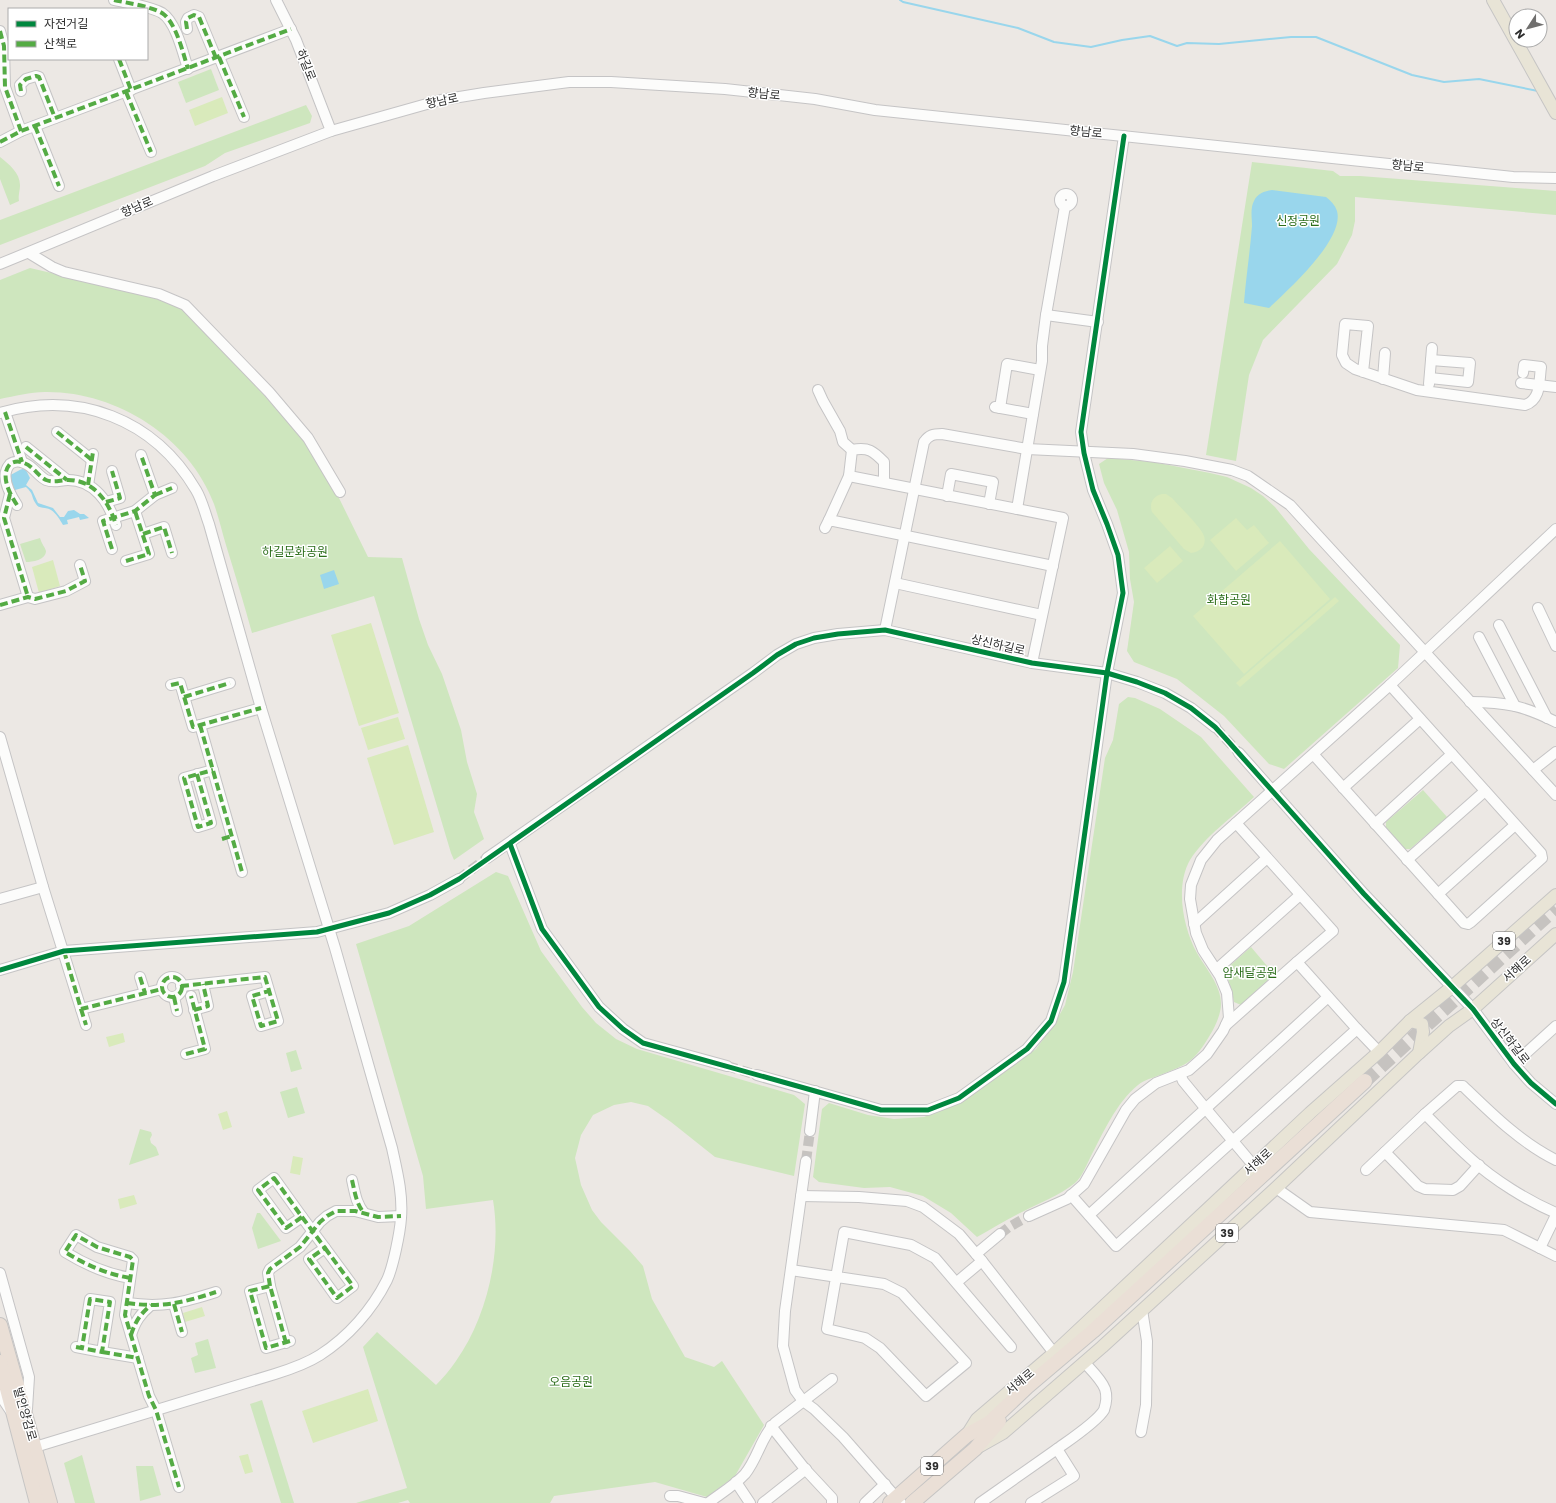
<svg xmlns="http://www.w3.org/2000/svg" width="1556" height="1503" font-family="Poppins,'Noto Sans KR',sans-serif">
<rect width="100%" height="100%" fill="#ece8e4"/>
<g fill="#cee6be">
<polygon points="211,69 219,90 186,103 178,82"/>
<polygon points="306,105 312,116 310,123 225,153 205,166 0,245 0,220"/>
<path d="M0,157C9,164 20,173 20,185C20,191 18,195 19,201L10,205L0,179Z"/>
<polygon points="1252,162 1333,171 1340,176 1360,176 1556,191 1556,215 1355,197 1355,221 1352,235 1337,264 1263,340 1249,375 1236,461 1206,455"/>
<path d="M30,268L154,297L179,306L223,350L311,447L338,496L368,557L402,558L419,619L428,645L442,674L461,730L467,762L477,794L474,812L484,839L454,860L451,853L374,596L252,633C244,604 235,574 226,545C222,532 219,518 214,504C189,437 116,391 45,392C30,392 15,396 0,399V280Z"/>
<polygon points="1108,458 1153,462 1210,473 1227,477 1251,488 1263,496 1275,507 1309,549 1400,645 1398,668 1284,769 1269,764 1224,716 1177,679 1134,662 1127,651 1134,602 1130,579 1129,552 1117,510 1104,483 1099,464"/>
<path d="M40,538C41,543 45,547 46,551C46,560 32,562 26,562L20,544Z"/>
<path d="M1128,697L1135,698L1160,709L1201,737L1254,797C1234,816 1205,836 1190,860C1175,886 1183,928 1197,953C1206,969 1221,985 1221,1004C1221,1014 1215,1027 1210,1035C1194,1062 1188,1064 1160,1075C1152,1078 1144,1080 1138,1085C1116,1103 1103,1133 1090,1158C1086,1166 1082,1177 1075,1183C1059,1196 1039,1203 1022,1212C1007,1219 992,1229 977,1237L951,1213L923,1196L890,1187L864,1188L819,1182L813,1177L822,1109L829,1103L868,1115L894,1119L924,1117L958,1103L1036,1049L1055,1023L1065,1005L1073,972L1105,758L1113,740L1119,704Z"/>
<polygon points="1423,790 1447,817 1410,849 1405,849 1386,828 1386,822"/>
<path d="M496,872L508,876L541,951L582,1007L596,1023L616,1039L637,1049L794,1095L805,1104L794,1176L715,1157L671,1122L648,1106L631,1102L614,1105L593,1115L581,1135L575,1158L581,1185L592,1210L601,1222L630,1251L643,1266L652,1299L685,1357L714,1367L722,1361L764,1425L735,1476L707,1497L655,1482L554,1496L550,1503H410L408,1500L398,1503H356L407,1488L363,1347L377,1332L436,1385C443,1378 450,1370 456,1361C487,1317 502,1253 493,1200L426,1209L423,1176L356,944L409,926Z"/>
<polygon points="1251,947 1274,974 1241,1005 1234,1002 1231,988 1226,974 1226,969"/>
<polygon points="296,1050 302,1069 291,1072 286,1053"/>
<polygon points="297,1087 305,1113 288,1118 280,1092"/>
<polygon points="140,1129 151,1132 152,1135 150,1139 151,1143 156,1147 159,1155 129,1165"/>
<polygon points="257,1213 260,1213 281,1241 258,1249 252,1228"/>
<polygon points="208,1339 216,1368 195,1373 191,1358 198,1355 195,1343"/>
<polygon points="262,1400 294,1503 281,1503 250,1404"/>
<polygon points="82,1455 95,1503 75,1503 64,1463"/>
<polygon points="136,1466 153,1466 161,1495 140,1501"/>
</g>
<g fill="#d9eabb">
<polygon points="222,97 228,113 195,126 189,110"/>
<path d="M1162,494H1166L1172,498C1179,506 1201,527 1204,536C1207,546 1200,552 1191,553L1184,549L1152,512C1149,503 1153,496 1162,494Z"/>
<polygon points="1236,518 1247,530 1254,525 1269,543 1236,571 1210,540"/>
<polygon points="1280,541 1330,599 1244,674 1193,616"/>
<polygon points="1170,546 1183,561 1157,583 1144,568"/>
<polygon points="53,560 60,586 39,593 32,567"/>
<polygon points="1335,597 1339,601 1240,687 1236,683"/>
<polygon points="371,623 399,713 359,726 331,635"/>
<polygon points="398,717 405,739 368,750 361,728"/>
<polygon points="408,745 434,832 394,845 367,758"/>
<polygon points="123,1033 125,1042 109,1047 106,1037"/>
<polygon points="227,1111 232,1127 223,1130 218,1114"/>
<polygon points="293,1156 303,1158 300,1175 290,1173"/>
<polygon points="134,1195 137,1204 120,1209 118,1199"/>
<polygon points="202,1307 205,1316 185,1322 183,1313"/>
<polygon points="368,1389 378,1421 313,1443 302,1411"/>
<polygon points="248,1454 253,1472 245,1474 239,1456"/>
</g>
<g fill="#99d6ec">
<path d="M1272,190L1326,197C1331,201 1335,205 1337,211C1345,239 1287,291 1269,308L1244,303C1246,277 1250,252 1252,226C1252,218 1250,208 1254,201C1257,194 1264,191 1272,190Z"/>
<path d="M23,469L26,470L30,478L26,485L32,490L38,503L53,508L60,517H64L68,511L74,510L80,514H84L89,518L80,520L79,517L67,520L68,524L63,525C60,520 56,513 51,510C47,507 38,509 36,504C31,497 34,494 26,487L15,490L10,482V475C13,474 20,469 23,469Z"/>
<polygon points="334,570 339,584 324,589 320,575"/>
</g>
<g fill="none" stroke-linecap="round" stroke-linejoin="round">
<polyline stroke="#99d6ec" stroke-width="2" points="900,0 903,2 1018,28 1054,42 1091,47 1122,40 1150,36 1177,46 1187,43 1219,44 1291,37 1316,37 1412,75 1444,82 1479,79 1538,91"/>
<g stroke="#c6c3c0" stroke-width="10" stroke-dasharray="10 5" stroke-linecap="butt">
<polyline points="1215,727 1239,753"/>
<polyline points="459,879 487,858"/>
<polyline points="727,1066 757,1075"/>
<polyline points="806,1161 810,1131"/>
<polyline points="1000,1234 1009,1227 1029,1216"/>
</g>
<polyline stroke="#c6c3c0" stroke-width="14" stroke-dasharray="14 7" stroke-linecap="butt" points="1365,1081 1556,908"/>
<defs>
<g id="minor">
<path d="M114,0C127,3 150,6 162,13C176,22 183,53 188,69"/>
<polyline points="276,0 296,40 331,131"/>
<polyline points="187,29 186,22 188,18 194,15 199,17 216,58"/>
<polyline points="0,31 4,46 5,87 21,131"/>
<polyline points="219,57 244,117"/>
<polyline points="119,59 131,90"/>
<polyline points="21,91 20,85 26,79 36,76 39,77 55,118"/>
<polyline points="126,92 151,152"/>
<polyline points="35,126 59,186"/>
<polyline points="0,142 21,131 291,29"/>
<circle cx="1066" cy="200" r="6"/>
<polyline points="29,253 52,267 64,272 159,294 185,305 269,392 308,438 340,492"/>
<polyline points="0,264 213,176 331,131 441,100 484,93 569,82 611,82 725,89 815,99 875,110 1513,177 1556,178"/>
<polyline points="1046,315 1098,322"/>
<path d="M1363,372L1368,326L1345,324L1342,355L1346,363L1355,369L1417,390L1525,405C1541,400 1539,381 1541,367L1524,365L1523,373"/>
<polyline points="1430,378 1468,382 1470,363 1431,360"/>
<polyline points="1383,379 1385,353"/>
<polyline points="1521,383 1556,387"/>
<polyline points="1429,384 1432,348"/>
<polyline points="818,390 823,401 840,431 843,442 852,450"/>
<polyline points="995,407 1033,414"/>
<polyline points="1000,408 1007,364 1040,370"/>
<polyline points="5,412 22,462"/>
<path d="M0,413C79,390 154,419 196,490C202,500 205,513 209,524L261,708L335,948L392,1148C397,1171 403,1194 401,1218C400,1233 393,1267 387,1280C372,1310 348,1337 320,1355C306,1364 291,1369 275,1374L35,1447"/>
<polyline points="57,432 92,460"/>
<polyline points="26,447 67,480"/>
<path d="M849,476L852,450C869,447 873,451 884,462V482"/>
<polyline points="88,485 93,454"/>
<polyline points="10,494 4,518 28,597"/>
<polyline points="155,495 172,488"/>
<polyline points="947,496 951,474 993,482 989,504"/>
<polyline points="106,502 120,498 112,471"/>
<path d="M17,505C9,493 0,475 10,464C14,461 20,461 24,463C33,466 38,476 46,480C54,483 60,480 68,480C94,480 109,502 116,525"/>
<polyline points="1017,509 1042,361 1042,346 1046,315 1065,206"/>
<polyline points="829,520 849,476 1063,518 1032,663"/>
<polyline points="825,528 829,520 1053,566"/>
<polyline points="143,534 164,527 172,553"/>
<polyline points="112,549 103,521 135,511 155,495 141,455"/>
<polyline points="126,561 149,554 135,511"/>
<polyline points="895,583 1042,615"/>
<polyline points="0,605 28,597 35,599 66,591 85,581 80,565"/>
<polyline points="1538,608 1556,646"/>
<polyline points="1499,625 1547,718"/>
<path d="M885,630L924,442C929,435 933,434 942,434L1027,449L1133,454L1185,461L1232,470L1248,476L1290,505L1556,795"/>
<polyline points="1479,637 1515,706"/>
<polyline points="171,685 180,683 193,727 261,708"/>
<polyline points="1390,685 1556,529"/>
<polyline points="184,697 230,683"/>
<path d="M1470,702C1506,702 1524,706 1556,722"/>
<polyline points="200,725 242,872"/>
<polyline points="0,737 43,887 81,1009 162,989"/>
<polyline points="1239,753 1364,894 1473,1009 1514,1064 1531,1083 1556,1104"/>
<polyline points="1533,770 1556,752"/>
<polyline points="197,774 211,823 198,827 184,778 213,770"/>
<polyline points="1343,788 1420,719"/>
<polyline points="1236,823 1390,685 1541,853 1542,858 1471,922 1468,924 1464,923 1313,754"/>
<polyline points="1375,824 1452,754"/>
<polyline points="510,844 542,929 599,1007 623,1029 643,1043 727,1066"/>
<polyline points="487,858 753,673 777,655 796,644 814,638 838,634 885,630 1032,663 1107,673 1137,682 1165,693 1191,708 1215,727"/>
<polyline points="1407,860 1485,791"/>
<polyline points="1438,894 1515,825"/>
<polyline points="0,899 43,887"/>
<polyline points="1194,924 1267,858"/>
<polyline points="1217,969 1300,895"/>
<polyline points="0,970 64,951 317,932 389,913 430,895 459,879"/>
<polyline points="140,977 145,993"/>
<circle cx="172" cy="987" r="10"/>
<polyline points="181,986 265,977 278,1021 261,1026 252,996 269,991"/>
<polyline points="174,997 177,1011"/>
<polyline points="81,1009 86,1025"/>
<polyline points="194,1010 208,1006 203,984"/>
<polyline points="1357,1029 1379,1052"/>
<polyline points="186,1054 205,1049 191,996"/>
<polyline points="1514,1064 1556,1026"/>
<polyline points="1180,1074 1183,1081 1206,1109 1254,1166"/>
<polyline points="757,1075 881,1110 928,1110 959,1098 1027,1049 1051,1021 1064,982 1107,673 1123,593 1118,555 1107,524 1093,490 1084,453 1081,432 1124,136"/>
<path d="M1425,1114C1440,1129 1455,1145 1471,1159C1494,1180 1528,1201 1556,1213"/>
<polyline points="810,1131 815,1091"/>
<polyline points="1385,1152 1418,1186 1425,1189 1453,1190 1460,1186 1479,1165"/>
<polyline points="806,1161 785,1311 783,1346 795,1390 803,1401 814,1409 843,1437 901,1503"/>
<path d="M1366,1170L1425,1114L1457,1086H1463C1491,1113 1521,1143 1556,1160"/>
<polygon points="274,1178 302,1217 286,1228 258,1190"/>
<path d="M352,1180C355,1193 356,1203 364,1213"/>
<polyline points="1276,1188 1310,1212 1504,1230 1556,1256"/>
<polyline points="1071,1195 1116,1246 1357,1029 1297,962 1226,1025"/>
<polyline points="801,1196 859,1197 907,1201 923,1207 959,1234 982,1261 1054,1353"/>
<polyline points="1089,1215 1328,997"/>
<polyline points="1029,1216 1067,1199 1084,1184 1126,1110 1135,1099 1156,1083 1189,1070 1207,1054 1223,1031 1229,1018 1227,993 1220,976 1203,950 1196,933 1190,899 1191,885 1201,860 1217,840 1236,823 1333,931 1297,962"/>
<polyline points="302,1217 325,1248"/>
<polygon points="325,1248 353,1286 337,1298 309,1259"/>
<polyline points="1540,1248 1556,1215"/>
<polyline points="976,1254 1000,1234"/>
<polyline points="791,1270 884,1284 902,1293 966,1363 926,1396 880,1348 865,1338 827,1329 844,1232 911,1245 935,1258 1011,1347"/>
<polyline points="0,1273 29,1377 27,1409"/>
<path d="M130,1278C107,1274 86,1265 65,1252L76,1235L97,1247L130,1257L133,1260L125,1315L149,1396L156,1410L179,1487"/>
<polyline points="957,1282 982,1261"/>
<polyline points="270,1286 268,1273 270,1269 300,1247 320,1222 327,1216 336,1211 355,1211 378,1217 401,1216"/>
<path d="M127,1303C162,1308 182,1303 216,1292"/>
<polyline points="174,1304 182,1332"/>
<path d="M131,1335C135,1322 140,1314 151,1305"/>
<polyline points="286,1343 270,1286 250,1291 266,1348 290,1341"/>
<polyline points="76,1347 102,1352 110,1302 90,1299 82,1348"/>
<polyline points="102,1352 138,1358"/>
<polyline points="0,1395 10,1410"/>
<polyline points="771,1426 805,1469 832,1498 832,1503"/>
<polyline points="1141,1432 1146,1405 1147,1341 1142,1310"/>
<path d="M1057,1449C1068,1441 1097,1422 1104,1410C1106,1404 1107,1395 1105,1389C1101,1379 1091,1370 1084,1362"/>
<polyline points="736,1482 750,1503"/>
<polyline points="670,1496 678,1496 704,1503"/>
<path d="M708,1503C720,1494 735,1485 745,1474C758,1458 761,1437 775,1423L832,1379"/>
<polyline points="763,1503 806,1469"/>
<polyline points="865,1503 885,1484"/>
<polyline points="980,1503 1057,1449 1074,1476 1031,1503"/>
</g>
<g id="major">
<polyline points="1493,0 1556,113"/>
<polyline points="1410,1021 1422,1024 1423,1032 1419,1053"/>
<polyline points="967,1435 977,1419 1054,1353 1310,1113 1379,1052 1410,1021 1452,987 1556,895"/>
<polyline points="980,1446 1003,1433 1102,1347 1276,1188 1419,1053 1449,1026 1473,1009 1556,934"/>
</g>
<g id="highway">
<polyline points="0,1325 50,1503"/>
<polyline points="0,1362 37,1503"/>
<polyline points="890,1503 967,1435 989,1423 1027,1387 1093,1331 1365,1081"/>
<polyline points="912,1503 975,1449 999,1421"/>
</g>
</defs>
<use href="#minor" stroke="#c5c4c5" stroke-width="12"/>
<use href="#major" stroke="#c6c5c4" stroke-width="14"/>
<use href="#highway" stroke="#c6c5c4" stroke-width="16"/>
<use href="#minor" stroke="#fcfcfb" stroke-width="10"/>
<use href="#major" stroke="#e8e4d6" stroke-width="12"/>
<use href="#highway" stroke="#eadfd6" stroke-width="14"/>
<g stroke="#54ab44" stroke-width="4" stroke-dasharray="8 4" stroke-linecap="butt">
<path d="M114,0C127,3 150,6 162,13C176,22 183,53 188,69"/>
<polyline points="187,29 186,22 188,18 194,15 199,17 216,58"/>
<polyline points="0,31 4,46 5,87 21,131"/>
<polyline points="219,57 244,117"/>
<polyline points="119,59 131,90"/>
<polyline points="21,91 20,85 26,79 36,76 39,77 55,118"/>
<polyline points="126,92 151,152"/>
<polyline points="35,126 59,186"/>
<polyline points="0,142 21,131 291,29"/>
<polyline points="5,412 22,462"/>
<polyline points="57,432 92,460"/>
<polyline points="26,447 67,480"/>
<polyline points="88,485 93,452"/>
<polyline points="10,494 4,518 28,597"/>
<polyline points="155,495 172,488"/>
<polyline points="106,502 120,498 112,471"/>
<path d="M17,505C9,493 0,475 10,464C14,461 20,461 24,463C33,466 38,476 46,480C54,483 60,480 68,480C94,480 109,502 116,525"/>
<polyline points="143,534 164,527 172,553"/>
<polyline points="112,549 103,521 135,511 155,495 141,455"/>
<polyline points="126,561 149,554 135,511"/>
<polyline points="0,605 28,597 35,599 66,591 85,581 80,565"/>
<polyline points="171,685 180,683 193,727 261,708"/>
<polyline points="184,697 230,683"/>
<polyline points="200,725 242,872"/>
<polyline points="197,774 211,823 198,827 184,778 213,770"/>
<polyline points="222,839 232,836"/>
<polyline points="64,951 81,1009 162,989"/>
<polyline points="140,977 145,993"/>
<circle cx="172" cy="987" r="10"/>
<polyline points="181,986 265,977 278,1021 261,1026 252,996 269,991"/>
<polyline points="174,997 177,1011"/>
<polyline points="81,1009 86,1025"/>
<polyline points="194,1010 208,1006 203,984"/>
<polyline points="186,1054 205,1049 191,996"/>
<polygon points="274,1178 302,1217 286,1228 258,1190"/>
<path d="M352,1180C355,1193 356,1203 364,1213"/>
<polyline points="302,1217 325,1248"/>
<polygon points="325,1248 353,1286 337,1298 309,1259"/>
<path d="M130,1278C107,1274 86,1265 65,1252L76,1235L97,1247L130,1257L133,1260L125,1315L149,1396L156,1410L179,1487"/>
<polyline points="270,1286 268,1273 270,1269 300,1247 320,1222 327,1216 336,1211 355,1211 378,1217 401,1216"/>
<path d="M127,1303C162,1308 182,1303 216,1292"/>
<polyline points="174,1304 182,1332"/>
<path d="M131,1335C135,1322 140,1314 151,1305"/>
<polyline points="286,1343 270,1286 250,1291 266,1348 290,1341"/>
<polyline points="76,1347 102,1352 110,1302 90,1299 82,1348"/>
<polyline points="102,1352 138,1358"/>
</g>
<defs>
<g id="cycleway">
<polyline points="510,844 542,929 599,1007 623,1029 643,1043 815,1091 881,1110 928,1110 959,1098 1027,1049 1051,1021 1064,982 1107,673 1123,593 1118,555 1107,524 1093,490 1084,453 1081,432 1124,136"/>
<polyline points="0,970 64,951 317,932 389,913 430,895 459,879 753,673 777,655 796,644 814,638 838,634 885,630 1032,663 1107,673 1137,682 1165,693 1191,708 1215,727 1227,740 1364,894 1473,1009 1514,1064 1531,1083 1556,1104"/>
</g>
</defs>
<use href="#cycleway" stroke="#fff" stroke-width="8"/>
<use href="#cycleway" stroke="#00873e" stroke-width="5"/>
</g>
<g text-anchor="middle" stroke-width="3" stroke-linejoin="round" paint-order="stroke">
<g fill="#fff" stroke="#6d6d6d" stroke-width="1">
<rect x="1493" y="932" width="22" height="18" rx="3"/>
<rect x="1216" y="1224" width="22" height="18" rx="3"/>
<rect x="921" y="1457" width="22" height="18" rx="3"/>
</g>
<g font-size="11" font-weight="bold" fill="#2e2e2e">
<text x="1504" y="945">39</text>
<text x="1227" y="1237">39</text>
<text x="932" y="1470">39</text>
</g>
<g font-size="12" fill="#2e2e2e" stroke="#fff">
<text transform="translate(306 65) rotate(68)" y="4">하길로</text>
<text transform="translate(764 94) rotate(6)" y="4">향남로</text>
<text transform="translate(442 101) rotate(-12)" y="4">향남로</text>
<text transform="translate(1086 132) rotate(6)" y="4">향남로</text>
<text transform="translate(1408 166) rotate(6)" y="4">향남로</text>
<text transform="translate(137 207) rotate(-23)" y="4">향남로</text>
<text transform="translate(998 645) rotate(13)" y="4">상신하길로</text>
<text transform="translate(1517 969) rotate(-42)" y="4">서해로</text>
<text transform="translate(1510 1041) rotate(52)" y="4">상신하길로</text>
<text transform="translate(1258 1162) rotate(-43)" y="4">서해로</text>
<text transform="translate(1020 1382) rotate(-40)" y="4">서해로</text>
<text transform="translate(25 1414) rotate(74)" y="4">발안양감로</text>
</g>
<g font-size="12" fill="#2c6e1b" stroke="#fff">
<text x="1298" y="225">신정공원</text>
<text x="295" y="556">하길문화공원</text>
<text x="1229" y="604">화합공원</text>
<text x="1250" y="977">암새달공원</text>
<text x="571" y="1386">오음공원</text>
</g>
</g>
<rect x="8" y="8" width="140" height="52" fill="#ffffff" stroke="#ababab"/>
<rect x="16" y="21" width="20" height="6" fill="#00873e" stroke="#ababab"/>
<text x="44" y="28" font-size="12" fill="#2e2e2e">자전거길</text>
<rect x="16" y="41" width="20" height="6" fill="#54ab44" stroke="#ababab"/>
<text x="44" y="48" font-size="12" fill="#2e2e2e">산책로</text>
<g transform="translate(1528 28) rotate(234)"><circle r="19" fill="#ffffff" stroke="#ababab"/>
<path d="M0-3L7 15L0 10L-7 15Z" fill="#706f6e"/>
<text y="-6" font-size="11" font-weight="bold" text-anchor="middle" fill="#2e2e2e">N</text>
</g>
</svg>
